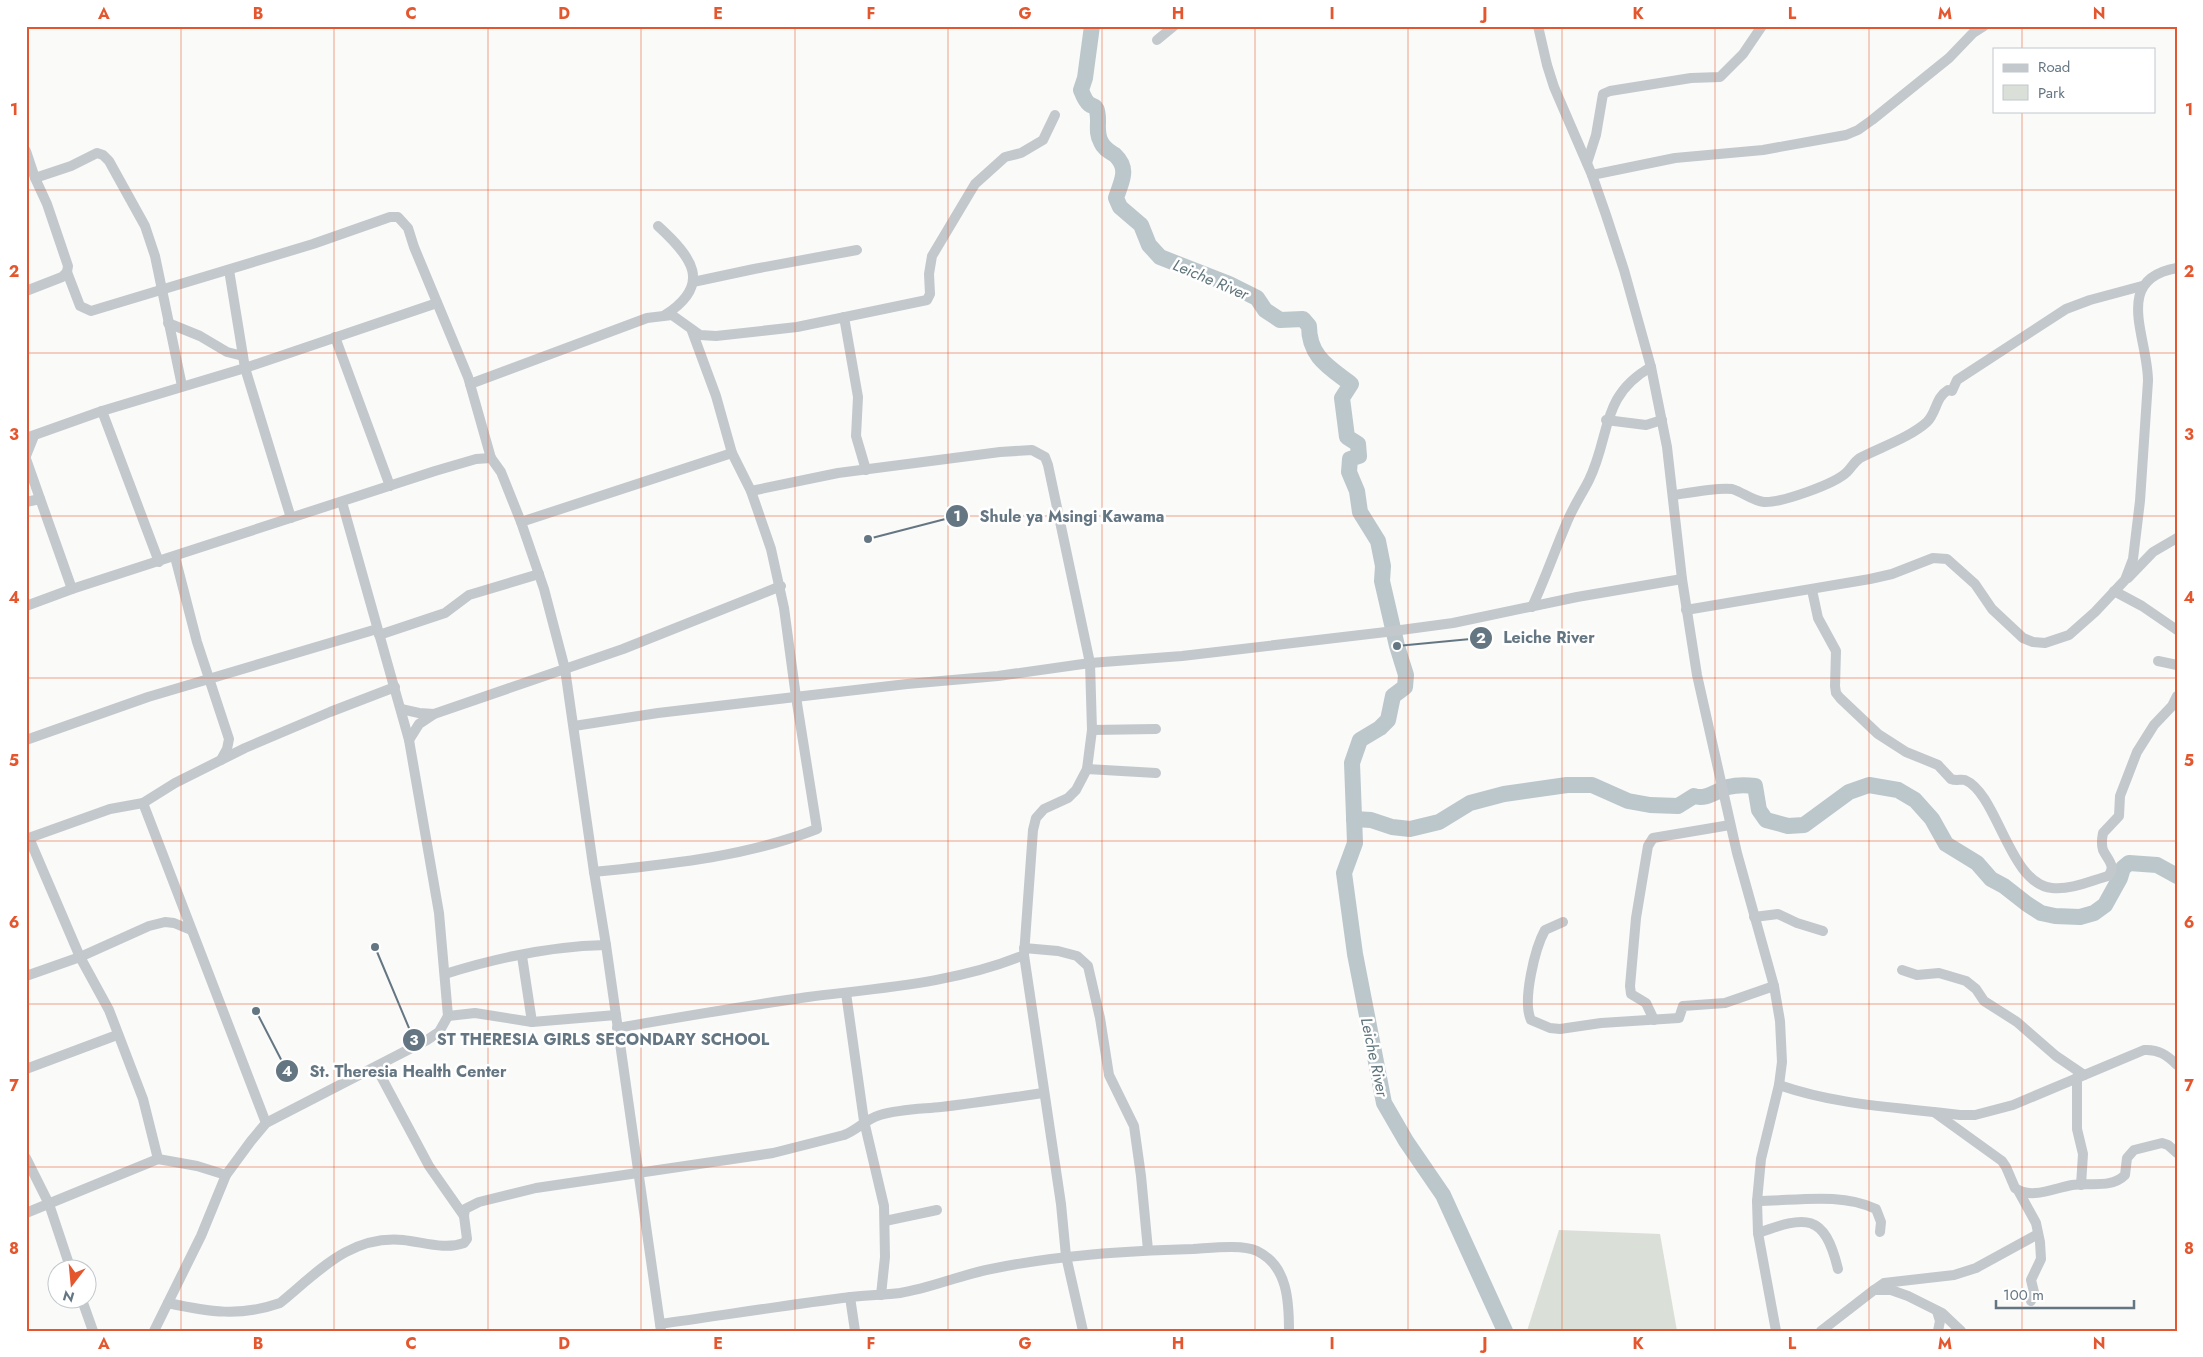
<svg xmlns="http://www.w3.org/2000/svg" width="2203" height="1357" font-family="Jost,sans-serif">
<rect width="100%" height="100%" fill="#fafaf8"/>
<polygon fill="#dadfd7" points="1559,1230 1660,1234 1677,1331 1527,1331"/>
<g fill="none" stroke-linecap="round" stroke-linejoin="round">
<g stroke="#bbc7cb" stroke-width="16">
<path d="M1092,26L1085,78L1081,90C1083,95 1085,101 1089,104C1093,107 1096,105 1097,111C1100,121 1095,132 1101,142C1104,149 1109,151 1115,155C1130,169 1121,182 1116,198L1120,207L1141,225L1149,245L1160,257L1229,284L1257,298L1265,310L1280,320L1303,319L1309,326C1309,357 1329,367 1351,384L1342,398L1347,437L1358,444L1359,456L1350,459L1349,472L1357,491L1360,512L1378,541L1383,566L1382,581L1397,646L1406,675L1405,687L1393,696L1388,720L1380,728L1360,740L1352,763L1355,843L1344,873L1355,954L1384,1103L1406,1141L1443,1195L1505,1331"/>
<path d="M1354,819L1371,820L1392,827L1410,829L1439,822L1470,803L1504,794L1567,785H1592L1628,801L1650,805L1678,806L1694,796C1706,800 1716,791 1728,787C1736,785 1747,785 1755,786L1759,810L1766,820L1788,826L1804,825L1849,792L1869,785L1898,790L1915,800L1932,819L1946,844L1977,863L1991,879L2004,886L2027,904L2041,913L2055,916L2080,917L2094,913L2105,905L2120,878L2123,868L2129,863L2157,865L2177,876"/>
</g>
<g stroke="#c3c8cc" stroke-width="10">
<polyline points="1538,26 1547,65 1554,87 1592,175 1606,215 1624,270 1651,367 1667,447 1682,579 1697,675 1737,853 1774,986 1780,1021 1782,1062 1779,1085 1761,1159 1757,1201 1758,1233 1776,1331"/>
<polyline points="1157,40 1174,26"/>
<polyline points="26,151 35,178 47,204 68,266 67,272 62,277 26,291"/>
<polyline points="1587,163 1596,135 1603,94 1610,91 1691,78 1720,77 1743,54 1762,26"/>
<polyline points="1592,175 1675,158 1763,150 1846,135 1858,130 1872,120 1949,58 1973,33 1984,26"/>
<polyline points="35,178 71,166 97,153 103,155 109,161 145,226 155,256 182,386"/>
<path d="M658,226C692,257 713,284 665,315"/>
<polyline points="229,270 245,368 291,518"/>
<polyline points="67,272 80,306 91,311 313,244 390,217 398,217 408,228 414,247 468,377 491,458"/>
<polyline points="693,282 754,269 857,250"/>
<polyline points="844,317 858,397 856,436 866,470"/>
<polyline points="168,323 200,336 227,352 243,356"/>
<polyline points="335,337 390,486"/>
<polyline points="470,384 647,318 672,315 700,335 716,336 797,327 927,300 930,294 929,274 932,256 975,184 1005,157 1021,153 1043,140 1055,115"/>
<polyline points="102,411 159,562"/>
<polyline points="1606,420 1646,425 1662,420"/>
<polyline points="26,438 102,411 245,368 437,303"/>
<polyline points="26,456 34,436"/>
<polyline points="26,459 72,589"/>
<polyline points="751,491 838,473 1000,452 1032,450 1045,457 1048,465 1090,663 1092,730 1087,769 1076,790 1068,798 1044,809 1036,818 1033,830 1024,955 1061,1204 1066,1256 1083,1331"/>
<path d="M1674,495C1687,493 1719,487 1732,489C1743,492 1752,501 1764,502C1781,503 1835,484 1847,472C1852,467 1854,462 1860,458C1881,447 1909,438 1927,422C1937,412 1935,398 1948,390L1952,391L1957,380L2066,309L2090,300L2142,286"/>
<polyline points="26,502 40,499"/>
<polyline points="521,522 732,453"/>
<polyline points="175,557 197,642 229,739 227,749 221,760"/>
<polyline points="2128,578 2153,552 2177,538"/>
<path d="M1812,590L1818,618L1836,651L1835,686L1836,693L1840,698L1878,734L1906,752L1938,765L1951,779C1956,781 1961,779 1965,780C1998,794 2009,884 2052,888C2071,890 2090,881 2108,876C2117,866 2107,859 2103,850C2101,844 2102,838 2103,833L2119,816L2120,796L2137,752L2154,725L2172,706L2177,696"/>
<polyline points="2114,591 2142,606 2177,630"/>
<polyline points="26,606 72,589 435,471 476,459 491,458 501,472 521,522 544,589 565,669 594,872 606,945 661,1331"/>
<path d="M1532,607C1545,579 1555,550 1567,522C1573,507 1582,494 1589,480C1611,435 1600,396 1651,367"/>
<path d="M1686,610L1870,579L1892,574L1933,558L1947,559L1975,584L1992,609L2023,638L2033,642L2045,643L2069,635L2095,612L2125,580L2133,559L2140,501L2148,381C2148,337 2112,279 2177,268"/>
<polyline points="379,635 445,613 469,595 539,574"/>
<polyline points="2158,661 2177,665"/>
<polyline points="401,709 419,713 434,714"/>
<polyline points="574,726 658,713 907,684 998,676 1090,663 1182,656 1386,632 1453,623 1577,597 1682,579"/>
<polyline points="1092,730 1156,729"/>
<polyline points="26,740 148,697 377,629"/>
<polyline points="409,740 419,724 434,714 623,649 781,586"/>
<polyline points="1087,769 1156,773"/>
<polyline points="143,803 266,1123"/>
<polyline points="29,838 80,957 109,1010 143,1099 158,1159"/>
<polyline points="26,839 110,809 143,803 175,783 245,748 330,712 395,687"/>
<path d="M594,872C670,864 745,857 817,829L796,697L784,608L771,549L751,491L732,453L716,396L692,331"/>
<polyline points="1754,917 1778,914 1797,923 1823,931"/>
<path d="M1563,922L1545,930C1535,948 1522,1001 1531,1020L1550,1028L1560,1029L1601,1023L1679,1018L1683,1006L1725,1003L1774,986"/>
<polyline points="1024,948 1058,951 1077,956 1088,966 1100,1018 1109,1075 1134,1126 1141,1176 1148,1250"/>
<polyline points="522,956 532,1022"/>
<polyline points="1902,970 1917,975 1939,973 1966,981 1976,989 1984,1001 2017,1022 2056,1056 2084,1075"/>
<path d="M445,974C496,958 553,946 606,945"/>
<polyline points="26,976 80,957 149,926 165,922 174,923 191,930"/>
<polyline points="846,993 864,1121 884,1206 885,1257 881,1295"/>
<polyline points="448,1016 475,1013 532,1022 616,1015"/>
<polyline points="1654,1020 1646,1003 1631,994 1630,986 1636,918 1648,846 1653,838 1730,825"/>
<path d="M617,1028C681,1017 744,1006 808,997C880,988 957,983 1024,955"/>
<polyline points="376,1067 429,1166 464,1216"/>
<polyline points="26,1069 117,1035"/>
<polyline points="2077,1077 2077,1129 2083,1154 2081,1185"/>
<path d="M1779,1085C1840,1106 1897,1107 1960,1115H1975L2013,1105L2144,1050C2158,1049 2167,1055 2177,1065"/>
<path d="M1934,1112L2002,1161L2006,1167L2015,1188C2030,1200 2055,1188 2072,1185C2090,1182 2111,1189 2125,1175L2127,1158L2134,1150L2162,1143L2168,1145L2177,1153"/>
<polyline points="26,1158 49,1204 71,1270"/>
<polyline points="2019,1192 2036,1223 2040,1242 2041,1259 2031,1280 2034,1292 2031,1301"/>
<path d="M1757,1201C1795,1201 1840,1192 1876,1209L1881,1222L1880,1232"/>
<polyline points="26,1213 158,1159 197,1166 226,1175"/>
<polyline points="885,1221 937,1210"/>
<path d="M1758,1233C1806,1216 1824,1212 1838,1269"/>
<polyline points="1874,1290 1884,1283 1954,1275 1976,1268 2038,1234"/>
<polyline points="850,1297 855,1331"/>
<polyline points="82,1300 93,1331"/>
<path d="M168,1303C209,1312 240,1317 280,1303C318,1272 350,1235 403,1240C423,1242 445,1250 464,1243L467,1239L464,1216L465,1209L479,1202L536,1188L773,1153L844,1135C859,1129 864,1120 880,1115C900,1109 921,1109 941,1107C975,1103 1009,1098 1043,1093"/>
<polyline points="1937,1311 1940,1321 1938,1331"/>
<path d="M660,1324C724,1315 787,1305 851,1297C867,1295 884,1295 900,1293C931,1288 960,1275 991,1269C1059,1255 1125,1251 1193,1249C1211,1248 1242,1244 1257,1251C1288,1266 1289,1302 1289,1331"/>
<polyline points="154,1331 201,1236 226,1175 251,1141 266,1123 427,1040 439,1032 448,1016 439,913 409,740 342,502"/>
<polyline points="1821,1331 1874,1290 1891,1290 1908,1296 1942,1313 1961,1331"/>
</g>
</g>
<path fill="none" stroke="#e4572e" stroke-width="1" stroke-opacity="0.55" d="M181,26V1331M334,26V1331M488,26V1331M641,26V1331M795,26V1331M948,26V1331M1102,26V1331M1255,26V1331M1408,26V1331M1562,26V1331M1715,26V1331M1869,26V1331M2022,26V49M2022,111V1331M26,190H2177M26,353H2177M26,516H2177M26,678H2177M26,841H2177M26,1004H2177M26,1167H2177"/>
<g text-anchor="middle" stroke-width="5" stroke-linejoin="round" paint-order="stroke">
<g font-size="16" font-style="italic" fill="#60757c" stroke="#fff">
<text transform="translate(1211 279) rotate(23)" y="6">Leiche River</text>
<text transform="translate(1375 1057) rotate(78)" y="6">Leiche River</text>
</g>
</g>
<path fill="none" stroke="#657683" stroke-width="2" d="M868 539L957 516M1397 646L1481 638M375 947L414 1040M256 1011L287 1071"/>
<g fill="#657683" stroke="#fff" stroke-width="2">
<circle cx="868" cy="539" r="5"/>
<circle cx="1397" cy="646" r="5"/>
<circle cx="375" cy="947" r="5"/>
<circle cx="256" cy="1011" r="5"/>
<circle cx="957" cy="516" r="12"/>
<circle cx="1481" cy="638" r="12"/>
<circle cx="414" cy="1040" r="12"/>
<circle cx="287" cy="1071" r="12"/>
</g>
<g font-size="15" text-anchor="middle" font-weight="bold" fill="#fff">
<text x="957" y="521">1</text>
<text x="1481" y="643">2</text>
<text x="414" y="1045">3</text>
<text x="287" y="1076">4</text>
</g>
<g font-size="16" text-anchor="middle" font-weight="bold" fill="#657683" stroke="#fff" stroke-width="5" stroke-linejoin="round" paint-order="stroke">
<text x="1072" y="522">Shule ya Msingi Kawama</text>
<text x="1549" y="643">Leiche River</text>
<text x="603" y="1045">ST THERESIA GIRLS SECONDARY SCHOOL</text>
<text x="408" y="1077">St. Theresia Health Center</text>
</g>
<rect width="2203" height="1357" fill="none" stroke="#ffffff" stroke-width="55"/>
<rect x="1993" y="48" width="162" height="65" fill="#ffffff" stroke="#c1c8cd"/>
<rect x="2003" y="64" width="25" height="8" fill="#c3c8cc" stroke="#c1c8cd"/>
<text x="2038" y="72" font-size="15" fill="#657683">Road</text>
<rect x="2003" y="85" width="25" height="15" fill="#dadfd7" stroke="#c1c8cd"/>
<text x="2038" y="98" font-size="15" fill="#657683">Park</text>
<g transform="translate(72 1284) rotate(196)"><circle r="24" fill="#ffffff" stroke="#c1c8cd"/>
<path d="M0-4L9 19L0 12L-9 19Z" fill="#e4572e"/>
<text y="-8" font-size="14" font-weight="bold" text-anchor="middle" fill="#657683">N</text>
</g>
<path d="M1996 1300v8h138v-8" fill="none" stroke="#657683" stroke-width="2.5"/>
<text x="2003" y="1300" font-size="15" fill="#657683" stroke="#ffffff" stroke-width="4" paint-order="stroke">100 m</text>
<rect x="28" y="28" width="2148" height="1302" fill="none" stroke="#e4572e" stroke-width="2"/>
<g font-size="16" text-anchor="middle" font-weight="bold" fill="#e4572e">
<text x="104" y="19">A</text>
<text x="258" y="19">B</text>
<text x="411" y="19">C</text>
<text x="564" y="19">D</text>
<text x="718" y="19">E</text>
<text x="871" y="19">F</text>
<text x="1025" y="19">G</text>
<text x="1178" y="19">H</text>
<text x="1332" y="19">I</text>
<text x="1485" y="19">J</text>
<text x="1638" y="19">K</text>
<text x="1792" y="19">L</text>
<text x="1945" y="19">M</text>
<text x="2099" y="19">N</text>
<text x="14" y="115">1</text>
<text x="2189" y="115">1</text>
<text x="14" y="277">2</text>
<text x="2189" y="277">2</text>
<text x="14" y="440">3</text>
<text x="2189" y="440">3</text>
<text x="14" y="603">4</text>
<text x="2189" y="603">4</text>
<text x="14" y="766">5</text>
<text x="2189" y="766">5</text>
<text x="14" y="928">6</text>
<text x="2189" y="928">6</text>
<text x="14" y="1091">7</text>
<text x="2189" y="1091">7</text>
<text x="14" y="1254">8</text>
<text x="2189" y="1254">8</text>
<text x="104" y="1349">A</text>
<text x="258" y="1349">B</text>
<text x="411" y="1349">C</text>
<text x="564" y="1349">D</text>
<text x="718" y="1349">E</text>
<text x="871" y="1349">F</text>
<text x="1025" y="1349">G</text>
<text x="1178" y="1349">H</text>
<text x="1332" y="1349">I</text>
<text x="1485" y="1349">J</text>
<text x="1638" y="1349">K</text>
<text x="1792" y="1349">L</text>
<text x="1945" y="1349">M</text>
<text x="2099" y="1349">N</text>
</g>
</svg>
